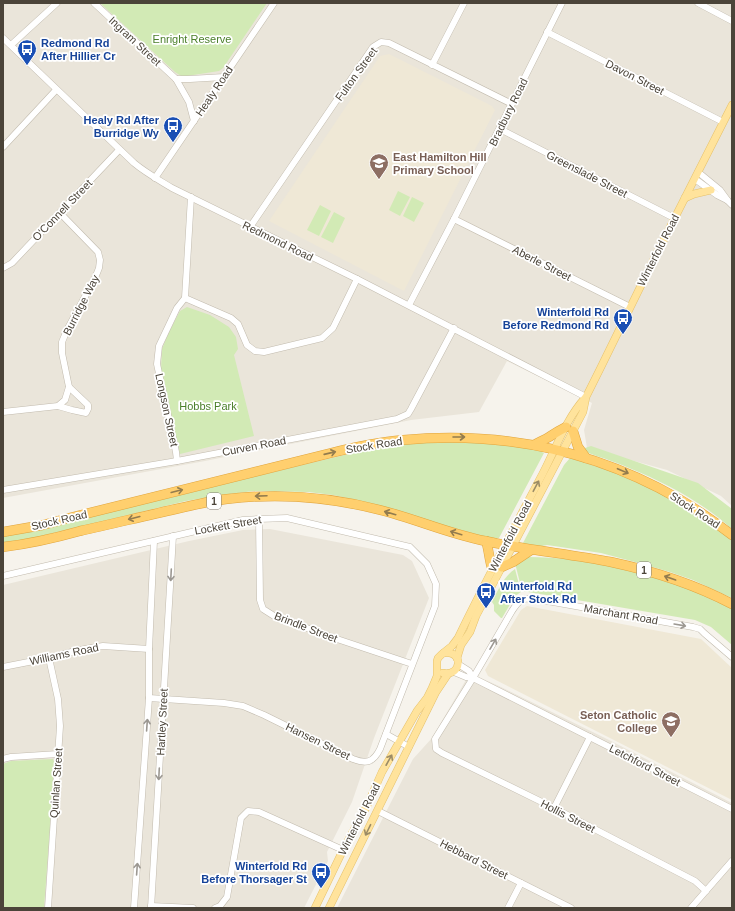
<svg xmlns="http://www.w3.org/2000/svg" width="735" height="911" font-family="Arial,sans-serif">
<rect width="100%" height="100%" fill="#f6f3ec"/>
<g fill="#eae5da">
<polygon points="3,3 732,3 732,506 721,496 667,470 587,448 584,430 592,403 507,361 479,412 411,420 205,461 3,498"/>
<polygon points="270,529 403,555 412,561 429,598 374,738 352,802 327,852 328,861 304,908 3,908 3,585 189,541 243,530"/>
<polygon points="470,673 501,687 609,740 732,803 732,908 337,908 413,759 432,738"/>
</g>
<g fill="#efe8d6">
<polygon points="389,54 492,106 495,110 404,291 269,221 380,56"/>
<polygon points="527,606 701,639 732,668 732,800 488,676 485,670 521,610"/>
</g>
<g fill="#d2eab5">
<polygon points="100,3 267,3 223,68 219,71 187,76 181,76 175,72"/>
<polygon points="398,191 410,197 400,216 389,210"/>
<polygon points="412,197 424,203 414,222 403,216"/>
<polygon points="320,205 331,211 319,236 307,230"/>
<polygon points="334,212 345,218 333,243 321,237"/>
<polygon points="187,307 210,315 229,327 236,337 238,349 234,355 254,436 180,454 161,369 162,349 168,334 180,311"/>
<polygon points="450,442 502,444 543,451 542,452 544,453 499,538 497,538 497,540 442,525 396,510 370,503 333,495 308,492 254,491 222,495 186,501 29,539 3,543 3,536 70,522 298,466 357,452 386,446 410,443"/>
<path d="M591,446L698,483L732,509V529C702,502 666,483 629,468C623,465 617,463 611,461C603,457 593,456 585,451V448Z"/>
<polygon points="570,458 617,473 672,499 716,527 732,540 732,598 693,580 670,572 635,562 601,553 547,545 537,547 524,545 523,543 564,465"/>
<path d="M528,557C585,557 646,571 699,593C710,598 721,604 732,609V645L711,627L695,620L595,603L522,591L515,563Z"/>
<path d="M515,569L521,592L515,596L502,618H501L494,611V605L492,602C498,590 504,576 515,569Z"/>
<polygon points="53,759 55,764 44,908 3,908 3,764 11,761"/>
</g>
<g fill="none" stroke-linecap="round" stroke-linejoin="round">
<defs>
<g id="minor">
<polyline points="94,3 176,79 189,102 194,121"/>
<polyline points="698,3 732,21"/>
<polyline points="547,32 723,122"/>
<path d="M3,38L134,163C146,173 159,180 172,188L357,279L586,397"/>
<polyline points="11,45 57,3"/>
<polyline points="432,65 464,3"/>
<polyline points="176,79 190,79 224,77"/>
<polyline points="500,129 674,218"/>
<polyline points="3,147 56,90"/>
<polyline points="698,172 720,190 728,201 732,205"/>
<polyline points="155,178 274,3"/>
<polyline points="695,179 717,195 727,200"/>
<polyline points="454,219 630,307"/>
<polyline points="250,227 373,47 381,42 389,43 512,104"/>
<polyline points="3,268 12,263 119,150"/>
<polyline points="185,298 231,318 238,324 247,345 255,351 264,352 322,338 333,328 357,279"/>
<polyline points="409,305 454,219 562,3"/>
<polyline points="58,406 72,410 86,413 88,409 88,405 69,387"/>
<polyline points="3,412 58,406 65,400 69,387 62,353 62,342 67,330 95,278 99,268 100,260 98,252 60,213"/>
<polyline points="177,461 176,452 157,364 159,346 177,308 185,298 191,197"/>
<polyline points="3,490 177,461 397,419 408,414 411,409 454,328"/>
<polyline points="259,519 260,600 263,609 274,616 337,639 412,664"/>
<path d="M3,576L243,520L259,519L287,518L410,547L427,564L436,584L435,606L380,749C373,763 366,764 353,759L264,715L243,706L224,703L149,698"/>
<polyline points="458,664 469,671 473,678"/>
<polyline points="3,667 49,658 79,650 103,646 149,649"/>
<polyline points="454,672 466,677 473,678 732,809"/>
<polyline points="386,734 409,747"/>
<polyline points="3,759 11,757 58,754"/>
<polyline points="554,808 590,737"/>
<polyline points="378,811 571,908"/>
<path d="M706,891L695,881L554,808L442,753L436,749L435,739L473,678L512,611C519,600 523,597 536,599L693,627L700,629L704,633L732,657"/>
<polyline points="151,906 193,908"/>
<polyline points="48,908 60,726 58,699 49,658"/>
<polyline points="134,908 149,698 149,649 154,541"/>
<polyline points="151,908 173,536"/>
<polyline points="215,908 220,906 227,897 241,818 248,811 259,812 343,850"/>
<polyline points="508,908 521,883"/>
<polyline points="691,908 732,861"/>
</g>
<g id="major">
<polyline points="685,198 694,194 711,190"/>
<polyline points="457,658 461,645 470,632 476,616 583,412 586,397 600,369 655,257 698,172 732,105"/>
<path d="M443,673C462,677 464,650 444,653"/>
<path d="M315,908L343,850L367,806L382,772L417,711L427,698L432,688L437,676V661L438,658L442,654L452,646L458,638C485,582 514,528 543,473C556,448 566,419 585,398"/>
<polyline points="329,908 436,692 448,674"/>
</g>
<g id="highway">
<polyline points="573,431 578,447 586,458"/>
<path d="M534,445C539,442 544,440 549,437C555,433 560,430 566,427"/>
<path d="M3,532L43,525L69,518L331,453C355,447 378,442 403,440C500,431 594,450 679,499C698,510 715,522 732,535"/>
<path d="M486,541C489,550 489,559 492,568"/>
<path d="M3,547C29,544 55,538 80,531C112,524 144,516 176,509C193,505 210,501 227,499C278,493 331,497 380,510C416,519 449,534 485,541C527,550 569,554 611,562C653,571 694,584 732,604"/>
<polyline points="502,567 513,562 531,550"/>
</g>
</defs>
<use href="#minor" stroke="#c2bbae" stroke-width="7"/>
<use href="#major" stroke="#e6c16a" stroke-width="8"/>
<use href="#highway" stroke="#e0a43c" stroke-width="10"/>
<use href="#minor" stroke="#fff" stroke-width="6"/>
<use href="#major" stroke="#ffe39c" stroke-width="7"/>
<use href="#highway" stroke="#ffcf6e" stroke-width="9"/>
</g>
<defs><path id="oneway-shaft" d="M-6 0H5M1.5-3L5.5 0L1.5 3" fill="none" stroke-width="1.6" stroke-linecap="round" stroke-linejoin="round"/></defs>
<g stroke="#937c4e">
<use href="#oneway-shaft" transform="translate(459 437)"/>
<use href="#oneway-shaft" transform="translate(330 453) rotate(-13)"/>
<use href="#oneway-shaft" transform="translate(623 471) rotate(23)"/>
<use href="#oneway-shaft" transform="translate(177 491) rotate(-14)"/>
<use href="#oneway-shaft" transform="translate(261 496) rotate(178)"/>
<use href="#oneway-shaft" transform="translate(390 513) rotate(-164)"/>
<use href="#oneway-shaft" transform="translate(134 518) rotate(166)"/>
<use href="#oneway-shaft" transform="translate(456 533) rotate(-163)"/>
<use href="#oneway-shaft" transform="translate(670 578) rotate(-161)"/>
</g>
<g stroke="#9c8c66">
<use href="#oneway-shaft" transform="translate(536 486) rotate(-62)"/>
<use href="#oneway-shaft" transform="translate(389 760) rotate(-61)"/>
<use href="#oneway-shaft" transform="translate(368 830) rotate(116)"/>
</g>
<g stroke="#9c9892">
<use href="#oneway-shaft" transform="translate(171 575) rotate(93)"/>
<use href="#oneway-shaft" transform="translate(680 625) rotate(10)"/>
<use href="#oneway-shaft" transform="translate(493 644) rotate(-60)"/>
<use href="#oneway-shaft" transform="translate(147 725) rotate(-86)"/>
<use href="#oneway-shaft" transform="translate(159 774) rotate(93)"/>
<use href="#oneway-shaft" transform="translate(137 869) rotate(-86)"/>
</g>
<defs>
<symbol id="bus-pin" viewBox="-11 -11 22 30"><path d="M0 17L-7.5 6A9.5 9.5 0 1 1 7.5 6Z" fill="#1a4fb4" stroke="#fff"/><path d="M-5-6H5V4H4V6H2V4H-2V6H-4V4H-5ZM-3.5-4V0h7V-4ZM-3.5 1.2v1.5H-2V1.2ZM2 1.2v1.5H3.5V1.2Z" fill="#fff"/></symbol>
<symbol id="school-pin" viewBox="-11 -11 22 30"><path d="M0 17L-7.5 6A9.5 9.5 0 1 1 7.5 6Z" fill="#8d6e63" stroke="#fff"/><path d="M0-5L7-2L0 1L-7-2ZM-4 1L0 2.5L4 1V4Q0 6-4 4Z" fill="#fff"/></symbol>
</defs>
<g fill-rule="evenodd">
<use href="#bus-pin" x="16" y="38" width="22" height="30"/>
<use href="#bus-pin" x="162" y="115" width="22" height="30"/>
<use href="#school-pin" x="368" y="152" width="22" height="30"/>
<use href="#bus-pin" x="612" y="307" width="22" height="30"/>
<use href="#bus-pin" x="475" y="581" width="22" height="30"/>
<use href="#school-pin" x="660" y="710" width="22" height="30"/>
<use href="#bus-pin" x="310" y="861" width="22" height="30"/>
</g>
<g text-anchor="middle" stroke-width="3.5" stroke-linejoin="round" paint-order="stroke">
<g fill="#fff" stroke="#817c74" stroke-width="1">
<rect x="207" y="493" width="14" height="16" rx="3"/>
<rect x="637" y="562" width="14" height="16" rx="3"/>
</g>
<g font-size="10" font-weight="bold" fill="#4b4439">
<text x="214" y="505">1</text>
<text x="644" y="574">1</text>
</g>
<g font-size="11" fill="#4a7f2a" stroke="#fff">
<text x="192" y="43">Enright Reserve</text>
<text x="208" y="410">Hobbs Park</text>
</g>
<g font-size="11" fill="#4b4439" stroke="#fff">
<text transform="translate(135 41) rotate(43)" y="4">Ingram Street</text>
<text transform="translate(356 74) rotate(-54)" y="4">Fulton Street</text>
<text transform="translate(635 77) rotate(27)" y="4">Davon Street</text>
<text transform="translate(214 91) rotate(-56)" y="4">Healy Road</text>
<text transform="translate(508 112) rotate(-64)" y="4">Bradbury Road</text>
<text transform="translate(587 174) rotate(27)" y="4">Greenslade Street</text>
<text transform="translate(62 210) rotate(-46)" y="4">O'Connell Street</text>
<text transform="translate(278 241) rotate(26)" y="4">Redmond Road</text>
<text transform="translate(658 250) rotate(-63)" y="4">Winterfold Road</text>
<text transform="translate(542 263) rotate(27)" y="4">Aberle Street</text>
<text transform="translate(81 305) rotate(-63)" y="4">Burridge Way</text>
<text transform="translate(167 410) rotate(78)" y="4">Longson Street</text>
<text transform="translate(374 445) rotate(-9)" y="4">Stock Road</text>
<text transform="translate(254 446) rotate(-11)" y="4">Curven Road</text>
<text transform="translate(695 510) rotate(33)" y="4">Stock Road</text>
<text transform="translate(59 520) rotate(-13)" y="4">Stock Road</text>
<text transform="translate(228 525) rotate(-10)" y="4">Lockett Street</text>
<text transform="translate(510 536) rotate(-62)" y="4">Winterfold Road</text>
<text transform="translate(621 614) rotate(10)" y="4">Marchant Road</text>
<text transform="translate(306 627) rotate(21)" y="4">Brindle Street</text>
<text transform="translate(64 654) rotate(-12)" y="4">Williams Road</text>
<text transform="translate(162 722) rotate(-87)" y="4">Hartley Street</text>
<text transform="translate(318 741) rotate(26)" y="4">Hansen Street</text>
<text transform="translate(645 765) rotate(27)" y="4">Letchford Street</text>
<text transform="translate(56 783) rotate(-86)" y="4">Quinlan Street</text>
<text transform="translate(568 816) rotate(27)" y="4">Hollis Street</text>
<text transform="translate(359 819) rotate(-63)" y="4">Winterfold Road</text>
<text transform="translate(474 859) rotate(27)" y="4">Hebbard Street</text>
</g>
<g font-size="11" font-weight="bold" fill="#164399" stroke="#fff" text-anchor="end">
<text x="41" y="47" text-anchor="start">Redmond Rd<tspan x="41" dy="13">After Hillier Cr</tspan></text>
<text x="159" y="124">Healy Rd After<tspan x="159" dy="13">Burridge Wy</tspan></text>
<text x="609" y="316">Winterfold Rd<tspan x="609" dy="13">Before Redmond Rd</tspan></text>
<text x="500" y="590" text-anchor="start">Winterfold Rd<tspan x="500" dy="13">After Stock Rd</tspan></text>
<text x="307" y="870">Winterfold Rd<tspan x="307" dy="13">Before Thorsager St</tspan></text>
</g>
<g font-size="11" font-weight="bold" fill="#785e54" stroke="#fff" text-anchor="start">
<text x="393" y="161">East Hamilton Hill<tspan x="393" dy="13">Primary School</tspan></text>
<text x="657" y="719" text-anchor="end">Seton Catholic<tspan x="657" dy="13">College</tspan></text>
</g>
</g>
<rect width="735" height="911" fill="none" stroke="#4b4439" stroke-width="8"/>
</svg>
